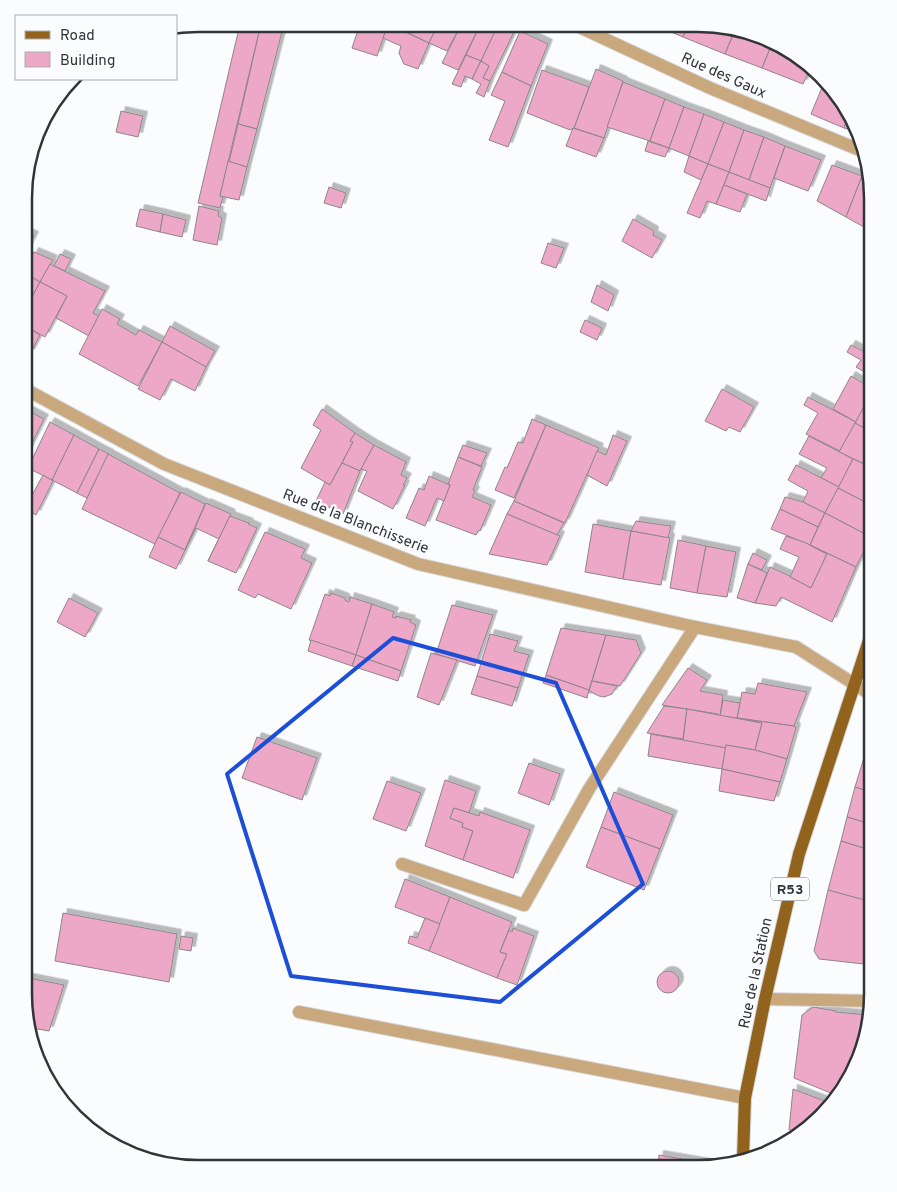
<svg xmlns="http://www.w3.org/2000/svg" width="897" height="1192" font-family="Overpass,sans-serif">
<defs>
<filter id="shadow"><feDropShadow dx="4.5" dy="-4.5" stdDeviation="0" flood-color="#0004"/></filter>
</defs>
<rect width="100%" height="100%" fill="#fafcfe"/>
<g fill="#eda8c8" stroke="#8f8489" filter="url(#shadow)">
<polygon points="240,24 261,24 220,196 223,197 220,208 198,203"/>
<polygon points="261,24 284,24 257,129 238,124"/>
<polygon points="360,24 388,24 377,56 352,48"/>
<polygon points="388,24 429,43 418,69 404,64 399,53 401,46 383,38"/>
<polygon points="390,24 438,24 429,43"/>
<polygon points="438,24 461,25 447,51 429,43"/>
<polygon points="461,25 480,25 458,70 442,63"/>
<polygon points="480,25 498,25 481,61 466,55"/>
<polygon points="498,25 505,25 515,30 490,81 483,78 489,66 481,61"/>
<polygon points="654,25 688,25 683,37"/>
<polygon points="688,25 721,25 735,30 725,54 683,37"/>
<polygon points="735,30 772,44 762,68 725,54"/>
<polygon points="520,31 548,44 531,86 502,72"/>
<polygon points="772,44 796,53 812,72 809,71 803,84 762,68"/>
<polygon points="466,55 481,61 472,79 465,76 461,87 452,84"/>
<polygon points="481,61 489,66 483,78 490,81 484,97 476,93 481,84 472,79"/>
<polygon points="596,69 623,81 604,138 574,128"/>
<polygon points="542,70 589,87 574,128 570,130 527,113"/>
<polygon points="502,72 531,86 508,147 489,140 505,101 491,95"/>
<polygon points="623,82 665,99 650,141 607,127"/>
<polygon points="823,85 849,114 844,128 811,114"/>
<polygon points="665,99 684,107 669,148 650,141"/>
<polygon points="684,107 704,114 689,156 669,148"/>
<polygon points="121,111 143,116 138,137 116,132"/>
<polygon points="704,114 724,122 708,164 689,156"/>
<polygon points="849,114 855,121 858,132 844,128"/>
<polygon points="724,122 744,130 729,172 708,164"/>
<polygon points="238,124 257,129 247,167 229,162"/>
<polygon points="573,128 604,138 596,157 566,146"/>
<polygon points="744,130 764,137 749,180 729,172"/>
<polygon points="764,137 785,146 770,188 749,180"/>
<polygon points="648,141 669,148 665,157 645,151"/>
<polygon points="785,146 821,160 808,191 774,178"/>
<polygon points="689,156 708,164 701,180 684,172"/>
<polygon points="228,161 247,167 239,200 220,196"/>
<polygon points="708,164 729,172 716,204 707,201 700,218 687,213"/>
<polygon points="832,165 862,176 846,217 817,201"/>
<polygon points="729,172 770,188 766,201 724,185"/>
<polygon points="862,176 869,179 873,199 873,232 846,217"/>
<polygon points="724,185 747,194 740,212 716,204"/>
<polygon points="329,187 346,193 341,208 324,203"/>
<polygon points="199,206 219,211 218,216 222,218 217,245 193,240"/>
<polygon points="140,209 163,214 160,232 136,226"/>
<polygon points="163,214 186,220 182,237 160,232"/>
<polygon points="633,219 654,231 653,235 662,240 652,258 622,241"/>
<polygon points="25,232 34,236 27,250 25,249"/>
<polygon points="548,243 564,248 556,268 541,263"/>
<polygon points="34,252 53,260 40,282 25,273 25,255 31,258"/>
<polygon points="60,254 71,259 65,271 54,266"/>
<polygon points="50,264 105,291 93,313 99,316 89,336 56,318 67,296 40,282"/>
<polygon points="25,273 40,282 25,310"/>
<polygon points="40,282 67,296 45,337 25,326 25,310"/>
<polygon points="597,285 614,295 608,311 591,302"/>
<polygon points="102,309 120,319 117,324 136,335 139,330 162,342 138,386 79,354"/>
<polygon points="870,315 873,317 873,329 864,323"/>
<polygon points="585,320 602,328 597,340 580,332"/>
<polygon points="25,326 40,335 30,354 25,351"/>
<polygon points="170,326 215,351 206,367 162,342"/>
<polygon points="162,342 206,367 195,391 171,379 160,400 138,389"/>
<polygon points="851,345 873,356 873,377 856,367 861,360 847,352"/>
<polygon points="851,376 873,389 856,422 833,409"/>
<polygon points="722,389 754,407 740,432 729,427 726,431 705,421"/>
<polygon points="873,390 873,433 855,423"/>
<polygon points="808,397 856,422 840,451 806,434 818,413 804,405"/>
<polygon points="25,409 44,419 25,457"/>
<polygon points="322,409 355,433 350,441 353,442 330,485 301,468 321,430 313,425"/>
<polygon points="532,419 546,425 514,498 495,490 505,467 507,468 518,442 523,443"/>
<polygon points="50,422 74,435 52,480 28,468"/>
<polygon points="855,423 873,433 873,468 839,452"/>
<polygon points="546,425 599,448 565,523 514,501"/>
<polygon points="355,433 374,445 360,471 342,463 353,442 350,441"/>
<polygon points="74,435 99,449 77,493 52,480"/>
<polygon points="613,435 627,441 607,486 587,475 597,451 606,455"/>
<polygon points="809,436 853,459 839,487 821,478 827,468 799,454"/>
<polygon points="374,445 406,462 401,475 407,478 403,485 405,485 393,509 358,491 367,471 361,469"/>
<polygon points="463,445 487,453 481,466 458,457"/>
<polygon points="99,449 109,454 87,498 77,493"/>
<polygon points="108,454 180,493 155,544 82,509"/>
<polygon points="458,457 482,467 473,490 475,491 472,497 491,505 480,531 479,530 476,535 436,520 450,485 448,484"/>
<polygon points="853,459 873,468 873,506 838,488"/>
<polygon points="342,463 360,471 343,514 316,501 325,482 330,485"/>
<polygon points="796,465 839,487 825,513 803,502 808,491 788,480"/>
<polygon points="43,475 53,481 36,515 29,511 32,505 28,503"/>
<polygon points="429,476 450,485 444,501 437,498 425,526 406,518 419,488 424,490"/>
<polygon points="838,488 873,506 873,533 871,537 825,513"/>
<polygon points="181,492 205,504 185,550 158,537"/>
<polygon points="785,497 803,502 825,513 818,527 780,509"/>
<polygon points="514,501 564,523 557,535 507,514"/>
<polygon points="206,503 231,514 208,561 219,539 196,528 185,550"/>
<polygon points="780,509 818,527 810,545 771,529"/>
<polygon points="825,513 871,537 856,567 810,545"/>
<polygon points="507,514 560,536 547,565 489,554"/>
<polygon points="230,516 249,523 248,524 257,528 236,573 208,561"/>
<polygon points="636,521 671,526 668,538 631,531"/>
<polygon points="593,524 631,531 623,579 585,572"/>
<polygon points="631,531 670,538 661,585 623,579"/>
<polygon points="265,532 305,549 301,558 312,563 291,609 258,594 255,598 238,590"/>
<polygon points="786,536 806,543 827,554 811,588 790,577 799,557 780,549"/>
<polygon points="158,537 185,550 176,569 149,557"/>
<polygon points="678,540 706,546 697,593 670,588"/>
<polygon points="810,545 856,567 832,622 781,597 776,606 755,603 770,567 790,576 790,577 811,588 827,554"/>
<polygon points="706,546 736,552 727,597 697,593"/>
<polygon points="753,553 767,560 762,570 748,564"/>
<polygon points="748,564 767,573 755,603 737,598"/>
<polygon points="331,593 345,598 345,600 349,602 350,597 372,604 356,655 309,640 325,594 330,596"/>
<polygon points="69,598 98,613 85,637 57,622"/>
<polygon points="372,604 394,612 392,617 396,618 396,616 411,620 410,622 416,625 401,671 356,655"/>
<polygon points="452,605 493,615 475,666 436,654"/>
<polygon points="561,628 606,635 589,690 546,675"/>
<polygon points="490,634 518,641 514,651 529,655 518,688 477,676"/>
<polygon points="606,635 636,640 641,653 620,686 592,681"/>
<polygon points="311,640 356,655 352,666 308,651"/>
<polygon points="431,653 457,660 439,705 417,697"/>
<polygon points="356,655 401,671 398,681 352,666"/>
<polygon points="688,668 707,680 700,691 723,695 720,716 718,715 718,714 662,705"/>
<polygon points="546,675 589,690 587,698 543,683"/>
<polygon points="477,676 518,688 512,706 471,694"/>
<polygon points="592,681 617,686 612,694 604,697 599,696 589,691"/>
<polygon points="758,683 807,692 794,726 737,718 742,692 755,694"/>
<polygon points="723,700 740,703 737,718 720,716"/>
<polygon points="664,706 687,709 683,739 647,733"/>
<polygon points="687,709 762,723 755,750 726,745 726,748 683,741"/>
<polygon points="737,718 794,726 796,728 787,759 755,750 762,723"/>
<polygon points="651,734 726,748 722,769 648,756"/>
<polygon points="873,734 873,793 855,787 871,735"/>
<polygon points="257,737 317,758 302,800 242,778"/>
<polygon points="726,745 755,750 787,759 780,782 722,769"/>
<polygon points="529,763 560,774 549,805 518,793"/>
<polygon points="722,769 780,782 774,801 719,791"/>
<polygon points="445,780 476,791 469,813 454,808 450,818 463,823 462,827 473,831 463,860 425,846"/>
<polygon points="387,781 421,793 406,831 373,819"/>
<polygon points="855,787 873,793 873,825 847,817"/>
<polygon points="614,792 673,815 660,849 601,827"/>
<polygon points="454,808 479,816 480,812 530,830 513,878 463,860 473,831 462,827 463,823 450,818"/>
<polygon points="847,817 873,825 873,851 841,841"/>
<polygon points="601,827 660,849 644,890 586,867"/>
<polygon points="841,841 873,851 873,903 828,890"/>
<polygon points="405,879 450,897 440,924 395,907"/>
<polygon points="828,890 872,902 868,919 873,920 873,965 819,959 814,951"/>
<polygon points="450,897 512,922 500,952 507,954 497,978 429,951"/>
<polygon points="63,913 177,934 169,982 55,961"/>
<polygon points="425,918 440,924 429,951 408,943 410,936 417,938"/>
<polygon points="513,928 534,936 517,985 497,978 507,954 500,952 509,930 512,932"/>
<polygon points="181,936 193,938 191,951 179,949"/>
<circle cx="668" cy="982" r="11"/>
<polygon points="24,977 64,985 49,1031 32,1028 24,993"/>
<polygon points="813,1007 836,1011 836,1012 868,1015 844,1091 838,1096 794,1078 802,1015"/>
<polygon points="793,1089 830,1103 798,1131 789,1130"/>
<polygon points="659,1155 712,1164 712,1165 698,1168 658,1168"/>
</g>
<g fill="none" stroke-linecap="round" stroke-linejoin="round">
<defs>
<polyline id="service" points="299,1012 745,1098"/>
<g id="minor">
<polyline points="575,25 710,88 862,151"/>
<polyline points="25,389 164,464 418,564 695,627 796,647 873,696"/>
<polyline points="402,864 524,905 589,789 695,627"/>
<polyline points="765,999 873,1001"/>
</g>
<polyline id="primary" points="743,1158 745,1098 765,999 799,854 873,628"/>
</defs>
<use href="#service" stroke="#d6d8da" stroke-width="14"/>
<use href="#minor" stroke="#d6d8da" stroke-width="14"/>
<use href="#primary" stroke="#d6d8da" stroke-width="14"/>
<use href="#service" stroke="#c9a87e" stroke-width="12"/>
<use href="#minor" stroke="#c9a87e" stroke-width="12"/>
<use href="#primary" stroke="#92631d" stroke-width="12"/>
</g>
<path fill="none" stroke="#1d4ed8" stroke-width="4" stroke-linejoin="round" d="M393,638L556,683L643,884L500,1002L291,976L227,774Z"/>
<g text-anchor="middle" stroke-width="4.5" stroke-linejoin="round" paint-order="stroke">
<rect fill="#fafcfe" stroke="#6e7173" stroke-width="1" x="771" y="877.5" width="38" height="23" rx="4"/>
<g font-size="14" font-weight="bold" fill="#323538">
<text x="790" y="894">R53</text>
</g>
<g font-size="15" fill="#323538" stroke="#fafcfe">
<text transform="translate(724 75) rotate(24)" y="5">Rue des Gaux</text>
<text transform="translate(356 521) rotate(21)" y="5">Rue de la Blanchisserie</text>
<text transform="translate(755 973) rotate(-78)" y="5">Rue de la Station</text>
</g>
</g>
<path d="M0 0H897V1192H0ZM198 32H698A166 166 0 0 1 864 198V994A166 166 0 0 1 698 1160H198A166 166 0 0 1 32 994V198A166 166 0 0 1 198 32Z" fill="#fafcfe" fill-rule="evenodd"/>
<path fill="none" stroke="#323538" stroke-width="2.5" d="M198 32H698A166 166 0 0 1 864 198V994A166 166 0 0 1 698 1160H198A166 166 0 0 1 32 994V198A166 166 0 0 1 198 32Z"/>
<rect x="15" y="15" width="162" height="65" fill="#fafcfe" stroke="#aaacaf"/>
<rect x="25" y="31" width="25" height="8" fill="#92631d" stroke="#aaacaf"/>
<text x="60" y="40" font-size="15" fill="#323538">Road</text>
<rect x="25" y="52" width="25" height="15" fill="#eda8c8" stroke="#aaacaf"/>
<text x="60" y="65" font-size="15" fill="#323538">Building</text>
</svg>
